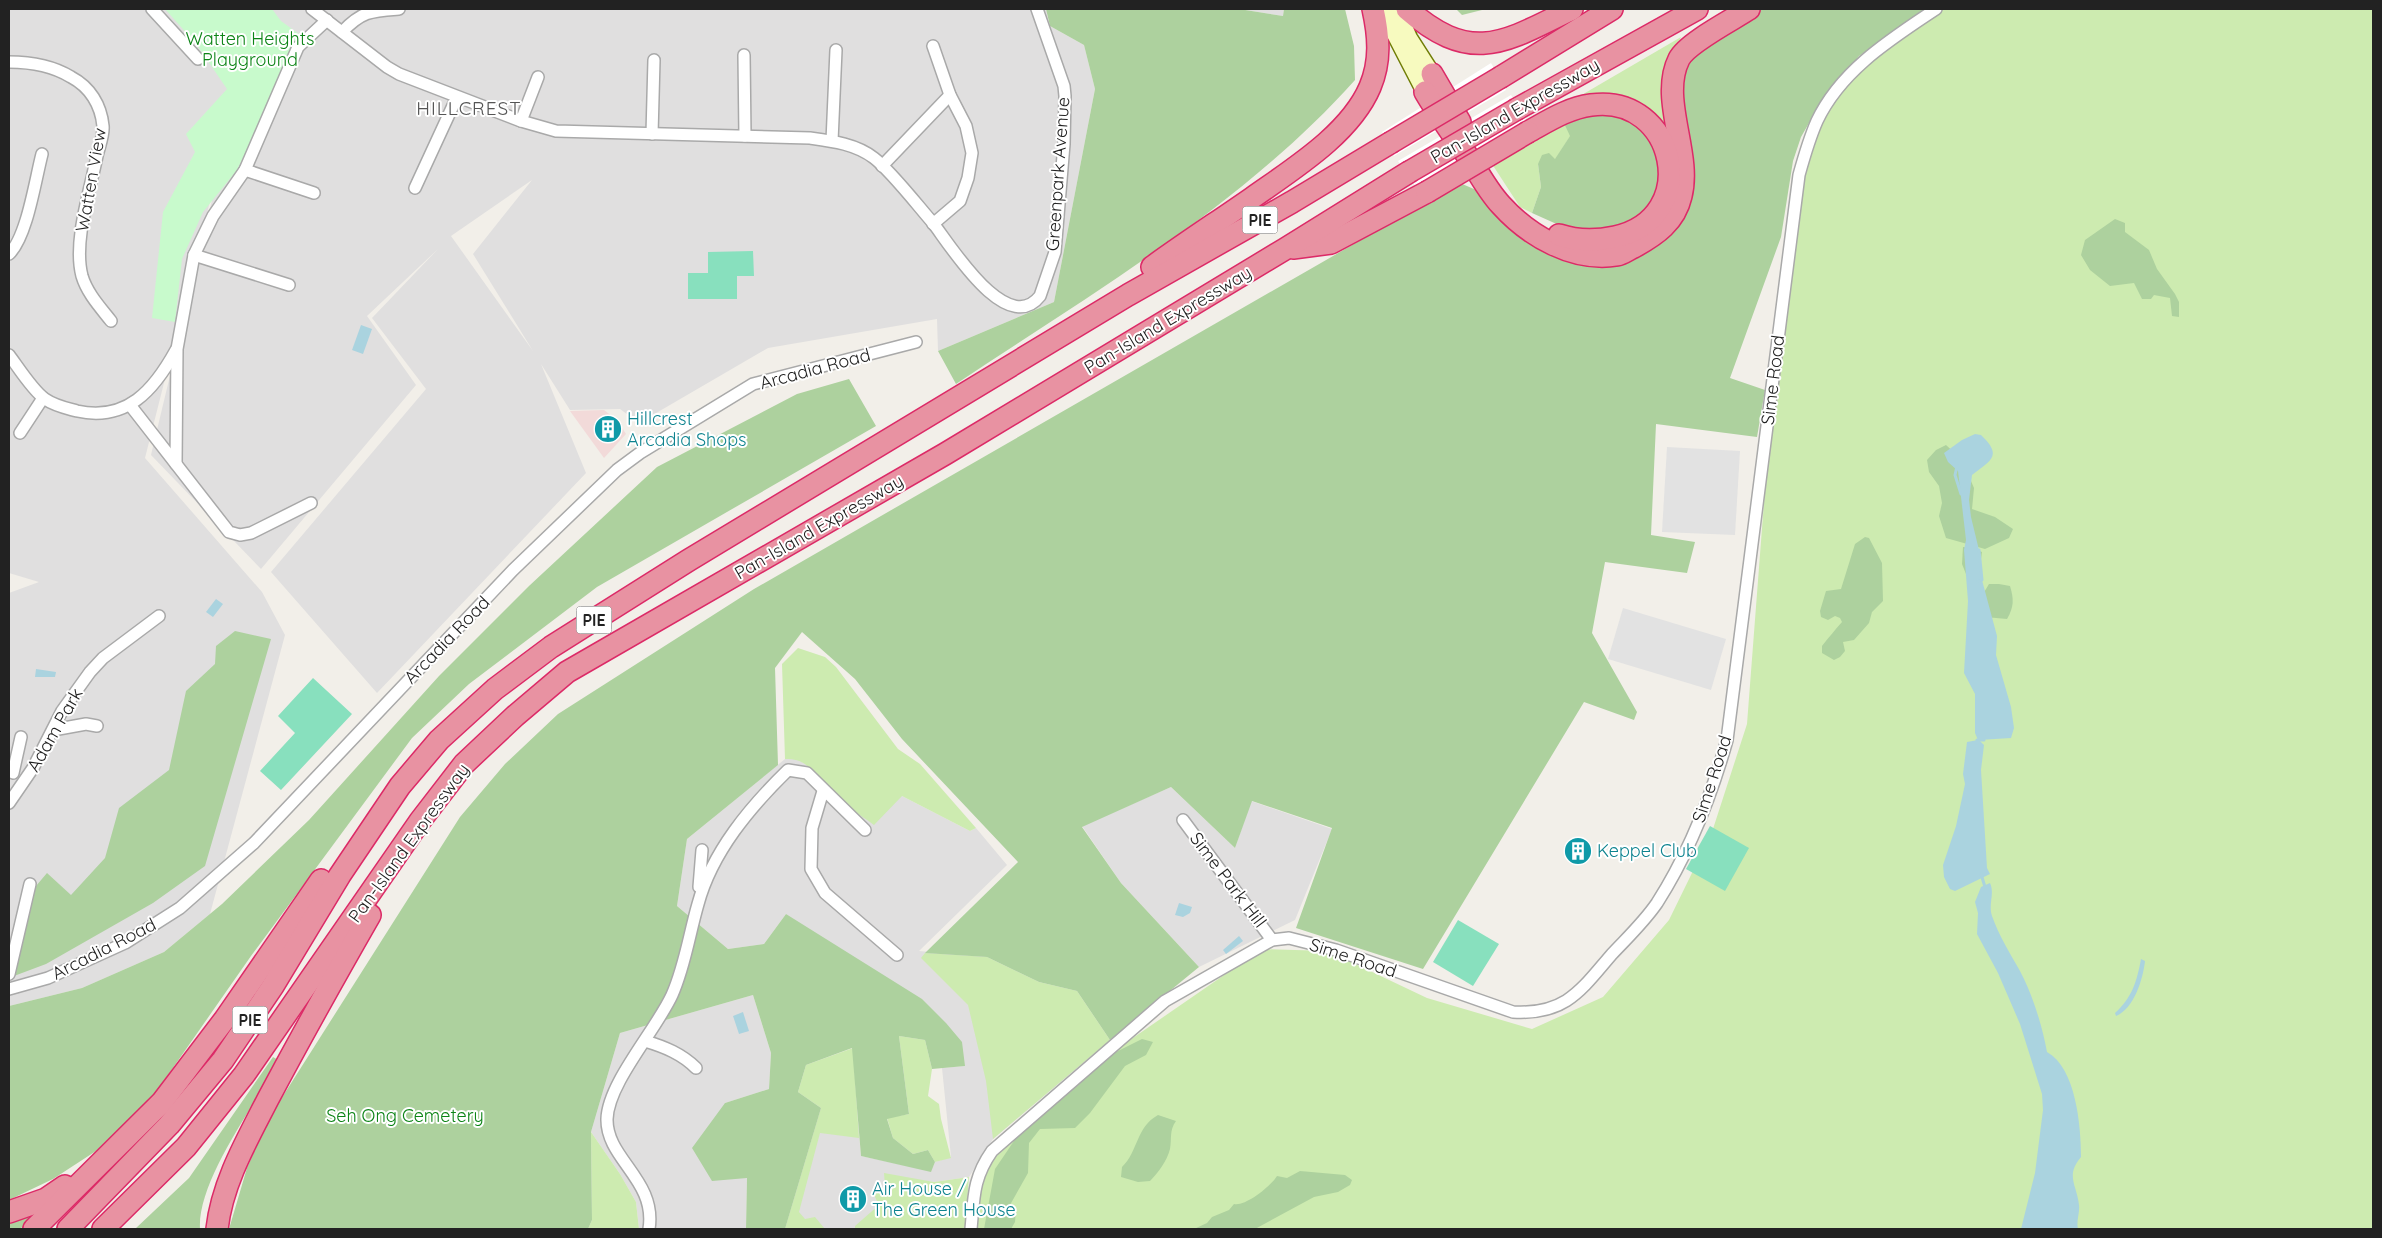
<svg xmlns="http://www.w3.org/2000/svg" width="2382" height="1238" font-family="Quicksand,sans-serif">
<rect width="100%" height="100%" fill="#f2efe9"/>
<g fill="#e0dfdf" fill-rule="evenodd">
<path d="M9,9H1046L1050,26L1084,45L1095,89L1054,302L938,351L937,319L768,348L639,423L620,409L570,410L541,364L586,473L377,693L271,572L426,389L372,318L438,249L367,316L416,385L261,569L151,455L240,83L145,458L262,592L285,635L210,914L164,952L82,988L9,1006V593L39,582L9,573ZM532,180L473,254L533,351L451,236Z"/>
<polygon points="1239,9 1284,9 1283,16"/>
<polygon points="785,759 797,759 810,767 826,789 902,796 970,831 976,828 1007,865 919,951 987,957 1110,1040 993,1139 969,1177 934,1182 902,1178 890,1229 785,1229 821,1108 858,1123 861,1156 931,1171 935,1162 951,1157 942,1068 965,1066 786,914 764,944 728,949 677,906 687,839"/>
<polygon points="1171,787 1235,848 1251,801 1332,829 1295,920 1199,967 1121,883 1082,826"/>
<polygon points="753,995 771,1053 769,1089 725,1103 747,1178 746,1229 639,1229 636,1202 620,1174 591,1132 620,1033"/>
</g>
<polygon fill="#f2dad9" points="604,410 617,420 626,434 604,458 570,411"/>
<g fill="#cdebb0">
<polygon points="1944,9 2373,9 2373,1229 973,1229 983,1165 1101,1060 1243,962 1259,949 1328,951 1427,998 1532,1029 1603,997 1669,920 1712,832 1747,724 1770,424 1803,162 1821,121 1848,83 1865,65 1898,39"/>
<polygon points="1681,37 1674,53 1676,152 1561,107"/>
<polygon points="1563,121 1571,135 1555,160 1538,164 1541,187 1532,213 1520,207 1492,164"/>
<path d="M798,648L825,657L836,667L898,749L920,764L976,828L970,831L902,796L874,825C859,814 840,803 826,789C810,774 812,759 785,759L782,664Z"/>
<polygon points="925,953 987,957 1039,982 1077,991 1110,1040 993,1139 986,1081 968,1005 921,958"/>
<polygon points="899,1036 925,1040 932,1069 928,1096 939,1104 941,1119 951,1158 935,1162 928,1150 913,1154 893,1138 887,1118 909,1114"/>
<polygon points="853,1048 859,1138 820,1133 799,1212 805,1219 815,1217 825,1229 785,1229 821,1108 798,1092 806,1065"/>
<polygon points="591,1132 620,1174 636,1202 639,1229 588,1229 592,1220"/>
<polygon points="884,1173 934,1182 969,1177 965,1229 855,1229 855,1226 879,1205 874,1195 885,1186"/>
</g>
<g fill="#add19e">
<path d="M1046,9H1239L1283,16L1284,9H1345L1354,46L1355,80C1243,205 1094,292 956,384L938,351L1054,302L1095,89L1084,45L1050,26Z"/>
<polygon points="1456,9 1486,9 1462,15"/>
<polygon points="1743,9 1926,9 1859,56 1813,116 1801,137 1793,161 1781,237 1730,378 1765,390 1757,437 1656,424 1651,535 1695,542 1687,573 1605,562 1592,633 1637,712 1634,720 1584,702 1423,969 1296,928 1332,828 1252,801 1235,848 1171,787 1082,827 1121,883 1199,967 1110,1040 1077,991 1039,982 987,957 925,953 1018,862 902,739 855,679 802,632 775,668 778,765 687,839 677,906 728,949 764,944 786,914 922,999 946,1023 962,1042 965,1066 932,1069 925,1040 899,1036 909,1114 887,1119 893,1138 913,1154 928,1150 935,1162 931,1172 861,1156 852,1048 806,1065 798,1092 821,1108 785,1229 746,1229 747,1178 712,1181 692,1148 725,1103 769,1089 771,1053 753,995 620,1033 591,1132 592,1220 588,1229 229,1229 247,1168 269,1118 460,817 505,764 558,714 754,589 1460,183 1490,196 1574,254 1669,214 1672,64"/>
<polygon points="1584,114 1623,116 1649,136 1663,166 1657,204 1628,228 1570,230 1532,213 1541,187 1538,164 1542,155 1549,153 1555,159 1570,136 1563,121"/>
<polygon points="2115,219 2125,223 2125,232 2149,250 2157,269 2175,294 2179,302 2179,317 2172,316 2170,298 2154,295 2151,299 2142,299 2134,283 2110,286 2090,270 2081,255 2085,240"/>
<polygon points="849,379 876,426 597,587 469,684 412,738 251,956 154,1095 96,1151 53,1179 9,1200 9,1006 82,988 164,952 222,904 309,820 439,676 529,586 657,467 797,394"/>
<polygon points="1946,445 1962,460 1974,488 1972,509 1995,517 2013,529 2009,538 1985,549 1946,538 1939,516 1942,503 1939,486 1929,472 1927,460 1936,450"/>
<path d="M1865,537L1869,538L1882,563L1883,601L1872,612L1869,623L1854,640L1843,642L1845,651L1840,657L1834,660L1822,653V646C1829,637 1835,630 1842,622L1840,618L1835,616L1828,620L1821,617L1820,611L1826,591L1841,589L1855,544Z"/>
<polygon points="1963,547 1971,548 1982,552 1979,573 1966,574 1962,564"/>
<path d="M1989,584H1999L2010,586C2014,599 2014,607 2007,619L1985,617L1983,594Z"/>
<polygon points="235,631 271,639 205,866 153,903 46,964 14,976 36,886 47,873 71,895 105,858 119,808 169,770 186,691 215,664 216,646"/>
<polygon points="1142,1039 1153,1042 1146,1055 1125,1066 1090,1113 1075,1128 1040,1129 1029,1143 1028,1173 1010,1205 1016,1209 1015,1222 1011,1229 984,1229 995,1169 1018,1135 1091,1073 1104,1058"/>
<path d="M273,1057L280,1061C255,1104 197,1181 200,1229H135L189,1178Z"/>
<path d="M1158,1115L1176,1121C1169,1131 1172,1138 1170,1149C1167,1161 1158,1173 1150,1181L1138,1182L1121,1177L1122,1167C1138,1152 1136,1127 1158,1115Z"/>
<path d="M1300,1171L1345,1175L1352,1180L1350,1185L1338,1192L1314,1197L1255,1229H1194L1207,1223L1212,1217L1229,1210L1234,1204C1245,1207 1271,1186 1277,1176L1287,1178Z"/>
<polygon points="35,1216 20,1229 9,1229 9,1221"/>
</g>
<polygon fill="#c8facc" points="165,9 272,9 281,21 306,39 291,59 237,170 203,212 182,259 175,322 152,318 163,212 195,152 186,134 227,89 197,45"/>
<g fill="#88e0be">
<polygon points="753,251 754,276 737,276 737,299 688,299 688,273 708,273 708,252"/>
<polygon points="313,678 352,714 281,790 260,771 295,733 278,716"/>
<polygon points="1710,826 1749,848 1725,891 1686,869"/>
<polygon points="1458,920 1499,944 1473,986 1433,962"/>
</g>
<g fill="#e2e2e2">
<polygon points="1667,447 1740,451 1735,535 1662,532"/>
<polygon points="1623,608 1726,639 1711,690 1608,659"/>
</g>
<g fill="#aad3df">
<polygon points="361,325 372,329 363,354 352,350"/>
<path d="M1975,434L1981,435C2003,456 1991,460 1972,475L1969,500L1971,517L1979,550L1982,580L1997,636L1996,655L2011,707L2014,728L2011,738L1979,740L1984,745L1981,770L1987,868L1990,874L1955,891L1950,889L1944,877L1943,865L1956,826L1965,784L1963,774L1967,742L1978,740L1975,733V694L1964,673L1968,601L1964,550L1966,540L1958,471L1948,462L1944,453L1962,440Z"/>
<polygon points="216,599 223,604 213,617 206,612"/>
<polygon points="36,669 56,672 55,677 35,677"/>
<path d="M1990,883C1995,894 1988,904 1992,916C1999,936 2010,953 2020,971C2033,996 2042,1025 2047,1052C2076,1068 2081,1126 2081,1157C2065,1176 2077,1185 2079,1205C2080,1213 2076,1221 2078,1229H2021L2035,1173L2043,1110L2042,1094L2020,1024L1998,973L1977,934L1978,913L1975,902L1981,887Z"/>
<polygon points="1179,903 1192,907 1190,913 1183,917 1175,915"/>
<polygon points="1239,936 1243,941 1226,954 1223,950"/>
<path d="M2141,959L2145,961C2143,979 2134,1009 2116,1016L2115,1013C2132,998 2137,981 2141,959Z"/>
<polygon points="743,1012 749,1031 739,1034 733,1016"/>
</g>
<g fill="#fff">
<polygon points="1491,63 1506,90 1394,156 1382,132"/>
<polygon points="1511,95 1528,122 1424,198 1398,161"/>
</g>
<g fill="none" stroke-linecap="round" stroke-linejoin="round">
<g stroke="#aad3df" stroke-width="3">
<polyline points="1957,466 1955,475 1961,494"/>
<polyline points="1978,581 1982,580 1979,550"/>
<polyline points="1977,743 1977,740 1984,740 1984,736"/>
<polyline points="1981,874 1985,887"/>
</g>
<defs>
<g id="street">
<polyline points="152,9 198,59"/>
<path d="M312,9L387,67L399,74L521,121L556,131L810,138C832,141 856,144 874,158C891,171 918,206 933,223C950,245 1007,338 1040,296L1055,252L1064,144L1065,96L1064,86L1037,9"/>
<path d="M342,32C362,11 371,11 399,9"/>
<polyline points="744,55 745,136"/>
<path d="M9,62C30,62 53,66 71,77C90,87 101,105 103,126C104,135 99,147 97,156C90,191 73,242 82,276C87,293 100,307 111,321"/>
<polyline points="521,121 538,77"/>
<polyline points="652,134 654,60"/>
<polyline points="832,141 836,50"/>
<polyline points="882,166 950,95"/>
<polyline points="245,170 314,193"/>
<polyline points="415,188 457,97"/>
<polyline points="933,224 960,201 968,178 972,153 966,126 950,95 933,46"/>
<path d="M9,254C27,237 35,181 42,154"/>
<polyline points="194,255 289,285"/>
<path d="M9,355C18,367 33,391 45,399C55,406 66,408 77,411C127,422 154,390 176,350"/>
<polyline points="130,405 229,532 240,535 251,533 311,503"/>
<polyline points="20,433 43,398"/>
<polyline points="176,464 177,349 194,255 213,216 245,170 298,47 327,20"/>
<polyline points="53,730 86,724 97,726"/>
<polyline points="13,773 21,737"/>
<polyline points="823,791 812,828 811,869 825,893 897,955"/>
<polyline points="9,803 33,768 62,711 90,672 103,658 159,616"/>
<polyline points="1183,820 1272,940"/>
<polyline points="699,887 702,850"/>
<polyline points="9,974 30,884"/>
<polyline points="9,989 48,978 125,943 180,908 254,843 513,570 617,470 640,453 753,384 916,342"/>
<path d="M645,1041C665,1047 682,1054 696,1068"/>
<path d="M649,1229C657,1180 606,1159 607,1119C608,1083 656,1030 672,995C685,966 689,935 698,904C712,852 750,807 788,770L807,773L865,830"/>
<path d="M971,1229C974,1197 973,1178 992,1151L1165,1001L1272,940L1289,938L1336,950L1513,1012C1566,1015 1581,990 1612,954C1628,937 1644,922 1657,903C1689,853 1711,797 1727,740L1799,175C1804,157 1809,139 1817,121C1841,70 1891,39 1936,9"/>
</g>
<polyline id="secondary" points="1382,9 1425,92 1430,86 1432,74 1409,38 1396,9"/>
<g id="highway">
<path d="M1407,9C1472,66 1505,42 1572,9"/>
<polyline points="1432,74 1460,122"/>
<polyline points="1501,77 1612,9"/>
<path d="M1425,92C1439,116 1455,138 1471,161C1480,176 1489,192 1501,205C1529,236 1573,262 1617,255C1623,254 1629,249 1634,247C1656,235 1675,222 1681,196C1692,153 1659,99 1679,59C1687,43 1732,20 1749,9"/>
<polyline points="1517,109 1697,9"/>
<path d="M1528,132C1548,121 1568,108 1591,105C1676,93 1703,218 1615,237C1596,241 1577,241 1559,235"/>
<polyline points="1293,248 1331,243 1427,192"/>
<path d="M1152,267C1185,243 1219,221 1252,198C1293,169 1350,134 1370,87C1381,61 1379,36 1373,9"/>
<polyline points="9,1212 46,1199 65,1186"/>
<polyline points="34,1229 162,1102 225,1019 321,880"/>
<polyline points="68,1229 169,1125 223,1060 273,986 340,875 400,786 439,740 495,689 551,647 689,560 1128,295 1292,202 1390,143"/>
<polyline points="103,1229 186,1147 244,1075 420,821 464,764 515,716 567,672 945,454 1285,249 1409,172"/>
<path d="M217,1229C222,1183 247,1140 268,1099C301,1037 335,976 370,915"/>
</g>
</defs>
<use href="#street" stroke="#a9a9a9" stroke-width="14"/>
<use href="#secondary" stroke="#707d05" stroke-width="19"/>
<use href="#highway" stroke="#dc2a67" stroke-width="24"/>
<use href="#street" stroke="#fff" stroke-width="11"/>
<use href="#secondary" stroke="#f7fabf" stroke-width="16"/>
<use href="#highway" stroke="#e892a2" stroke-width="21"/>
<defs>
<g id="highway-bridge">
<polyline points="1390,143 1501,77"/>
<polyline points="1409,172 1517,109"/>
<polyline points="1427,192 1528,132"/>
</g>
</defs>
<use href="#highway-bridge" stroke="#dc2a67" stroke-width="24" stroke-linecap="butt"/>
<use href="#highway-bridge" stroke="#e892a2" stroke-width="21"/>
</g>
<defs>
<symbol id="building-disc" viewBox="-11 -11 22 22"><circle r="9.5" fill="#0f9aa8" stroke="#fff"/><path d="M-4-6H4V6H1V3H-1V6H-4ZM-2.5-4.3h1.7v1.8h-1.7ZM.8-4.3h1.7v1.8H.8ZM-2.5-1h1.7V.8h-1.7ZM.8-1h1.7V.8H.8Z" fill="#fff"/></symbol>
</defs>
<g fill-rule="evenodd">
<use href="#building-disc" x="592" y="413" width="32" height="32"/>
<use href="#building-disc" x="1562" y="835" width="32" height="32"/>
<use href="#building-disc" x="837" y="1183" width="32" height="32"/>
</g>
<g text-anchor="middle" stroke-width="4" stroke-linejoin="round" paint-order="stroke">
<g fill="#fff" stroke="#646464" stroke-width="1">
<rect x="1242.5" y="206.5" width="35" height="27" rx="4"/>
<rect x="576.5" y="606.5" width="35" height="27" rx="4"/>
<rect x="232.5" y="1006.5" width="35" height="27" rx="4"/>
</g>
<g font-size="16" font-weight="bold" fill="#222">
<text x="1260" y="226">PIE</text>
<text x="594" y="626">PIE</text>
<text x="250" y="1026">PIE</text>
</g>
<g font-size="18" fill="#0c8416" stroke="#fff">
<text x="250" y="45">Watten Heights<tspan x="250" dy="21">Playground</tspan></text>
<text x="405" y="1122">Seh Ong Cemetery</text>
</g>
<g font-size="18" fill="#222" stroke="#fff">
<text transform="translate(1515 111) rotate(-30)" y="6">Pan-Island Expressway</text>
<text transform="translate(1058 174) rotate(-86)" y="6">Greenpark Avenue</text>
<text transform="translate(91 180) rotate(-80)" y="6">Watten View</text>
<text transform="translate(1168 320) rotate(-31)" y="6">Pan-Island Expressway</text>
<text transform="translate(815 369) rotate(-15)" y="6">Arcadia Road</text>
<text transform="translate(1773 380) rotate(-83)" y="6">Sime Road</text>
<text transform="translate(819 527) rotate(-30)" y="6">Pan-Island Expressway</text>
<text transform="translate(447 640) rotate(-46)" y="6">Arcadia Road</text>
<text transform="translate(55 730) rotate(-60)" y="6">Adam Park</text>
<text transform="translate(1712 779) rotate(-72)" y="6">Sime Road</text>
<text transform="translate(409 843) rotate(-54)" y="6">Pan-Island Expressway</text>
<text transform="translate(1228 880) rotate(53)" y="6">Sime Park Hill</text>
<text transform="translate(104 949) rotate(-27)" y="6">Arcadia Road</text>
<text transform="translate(1353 958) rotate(18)" y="6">Sime Road</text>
</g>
<g font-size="18" fill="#0d838f" stroke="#fff" text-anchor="start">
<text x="627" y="425">Hillcrest<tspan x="627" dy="21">Arcadia Shops</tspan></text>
<text x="1597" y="857">Keppel Club</text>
<text x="872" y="1195">Air House /<tspan x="872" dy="21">The Green House</tspan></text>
</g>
<g font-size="19" letter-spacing="1" fill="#555" stroke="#fff">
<text x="469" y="115">HILLCREST</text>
</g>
</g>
<rect width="2382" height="1238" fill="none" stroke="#222222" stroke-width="20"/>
</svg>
